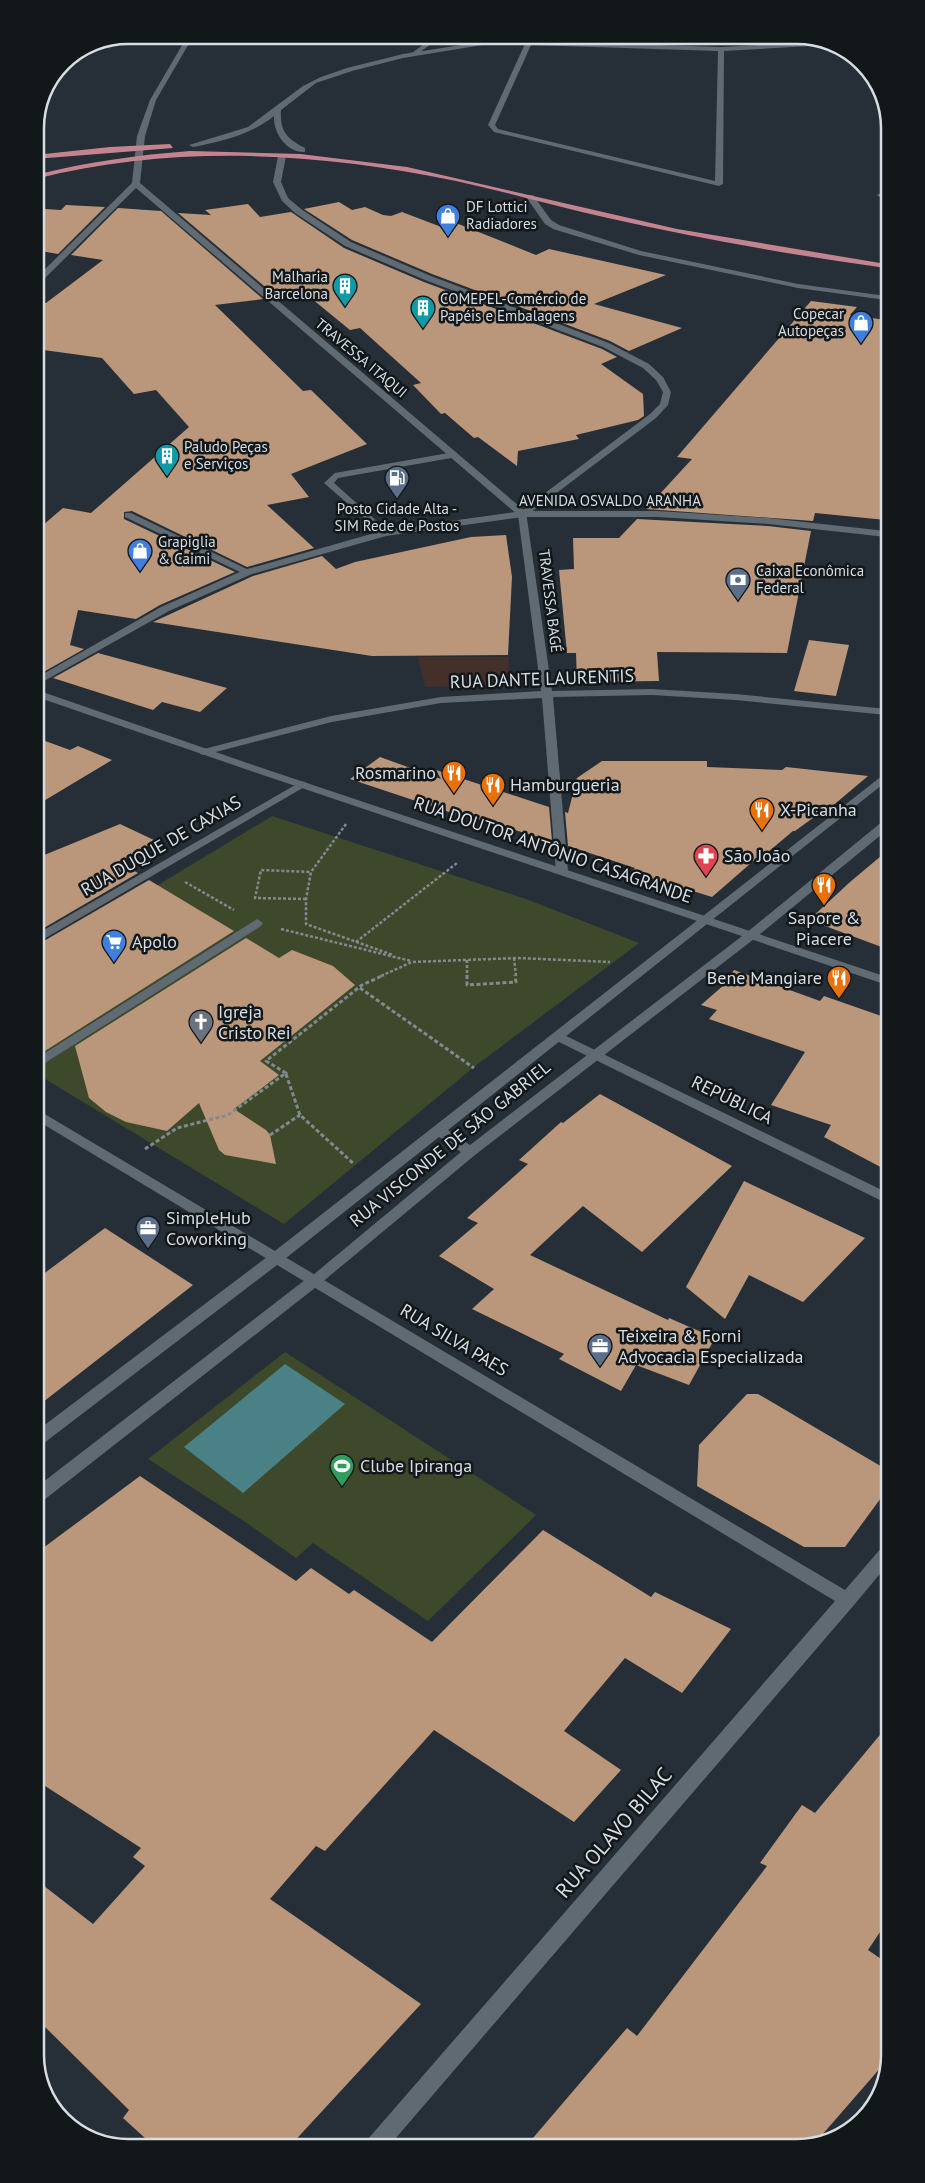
<svg xmlns="http://www.w3.org/2000/svg" width="925" height="2183" font-family="'PT Sans',sans-serif">
<rect width="100%" height="100%" fill="#262f37"/>
<polygon fill="#44302b" points="418,657 509,657 508,685 425,687"/>
<g fill="#3e492b">
<polygon points="272,816 526,899 639,943 474,1067 284,1224 37,1074 37,958"/>
<polygon points="285,1352 536,1515 428,1621 313,1543 296,1558 247,1523 148,1459"/>
</g>
<polygon fill="#4a8187" points="285,1364 345,1404 243,1493 184,1447"/>
<g fill="none" stroke-linecap="round" stroke-linejoin="round">
<polygon fill="#4a8187" fill-rule="evenodd" points="885,191 885,195 880,197 877,195"/>
</g>
<g fill="#ba977a">
<polygon points="339,202 352,210 365,207 383,215 391,216 402,212 444,228 456,223 536,255 549,249 666,275 594,304 682,328 629,351 610,341 432,274 352,240 304,209"/>
<polygon points="248,204 260,217 291,212 344,248 424,282 602,349 617,357 601,364 643,394 644,416 638,420 576,435 579,439 518,451 517,466 478,437 474,438 445,413 441,414 413,385 421,383 360,328 350,330 306,294 277,297 178,213 211,215 205,210"/>
<polygon points="66,205 105,207 58,254 35,250 35,218 45,209 61,210"/>
<polygon points="118,208 161,211 263,299 215,305 303,391 311,390 367,444 291,474 309,497 267,505 314,548 247,567 132,511 124,512 124,519 235,572 160,605 136,619 78,610 70,645 84,649 40,674 36,673 36,531 63,508 91,513 189,427 156,390 134,394 102,358 36,349 36,303 46,303 103,260 71,255"/>
<polygon points="811,301 857,307 850,315 886,320 886,520 815,513 813,521 646,509 692,459 677,457"/>
<polygon points="637,519 768,526 811,531 787,653 657,652 659,681 577,682 576,653 567,653 559,570 574,569 573,538 619,538"/>
<polygon points="506,535 512,577 508,655 372,656 153,622 253,576 322,556 336,569 355,562 471,537"/>
<polygon points="809,640 849,645 836,696 794,691"/>
<polygon points="98,653 227,688 200,712 162,702 153,710 53,678"/>
<polygon points="37,738 70,750 78,746 112,760 37,805"/>
<polygon points="380,757 441,779 436,770 549,807 552,841 461,814 461,816 350,779"/>
<polygon points="602,761 707,761 707,767 782,770 786,767 868,776 830,808 828,807 795,831 793,831 768,852 765,851 712,897 632,872 635,868 568,846 565,812 568,813 577,778"/>
<polygon points="120,824 156,841 119,862 138,873 37,932 37,858"/>
<polygon points="887,851 887,949 809,920 850,882"/>
<polygon points="149,880 234,931 37,1056 37,945"/>
<polygon points="246,938 279,958 292,950 333,966 355,985 260,1061 279,1075 234,1109 266,1130 270,1135 276,1164 225,1155 219,1150 199,1103 167,1131 126,1122 106,1112 89,1098 75,1046"/>
<polygon points="734,970 820,1001 824,996 887,1018 888,1171 824,1137 831,1125 771,1105 805,1052 709,1019 717,1010 701,1005 725,984"/>
<polygon points="600,1094 732,1166 642,1252 583,1206 530,1255 668,1320 669,1318 715,1338 689,1385 636,1365 621,1391 559,1359 564,1354 472,1309 494,1289 439,1256 478,1223 467,1218 528,1164 519,1160 561,1122 563,1123"/>
<polygon points="744,1181 865,1238 803,1302 749,1275 725,1319 686,1287"/>
<polygon points="105,1228 193,1285 38,1406 38,1278"/>
<polygon points="747,1394 758,1394 889,1471 889,1487 845,1547 804,1547 697,1486 699,1445"/>
<polygon points="140,1476 296,1581 311,1568 349,1594 354,1590 432,1642 543,1530 651,1597 655,1592 731,1629 682,1693 625,1658 564,1731 621,1770 574,1822 434,1730 325,1851 316,1846 270,1899 421,2004 289,2147 156,2148 123,2118 129,2110 40,2022 39,1882 93,1924 145,1866 133,1857 141,1848 39,1782 39,1551"/>
<polygon points="889,1724 890,1917 868,1950 890,1965 889,2058 815,2143 527,2145 627,2028 637,2036 767,1866 760,1863 802,1805 815,1813"/>
</g>
<g fill="none" stroke-linecap="round" stroke-linejoin="round">
<g stroke="#828a90" stroke-width="2.5" stroke-dasharray="3 2" stroke-linecap="butt">
<polyline points="346,824 311,872 306,899 306,924 393,955"/>
<polyline points="185,882 234,910"/>
<polyline points="306,899 255,898 261,870 311,872"/>
<polyline points="281,929 411,961"/>
<polyline points="356,942 457,863"/>
<polyline points="514,958 516,976"/>
<polyline points="467,960 467,976"/>
<polyline points="381,976 412,962 518,958 610,962"/>
</g>
<g stroke="#828a90" stroke-width="3" stroke-dasharray="4 2.5" stroke-linecap="butt">
<polyline points="467,975 467,985 516,982 515,975"/>
<polyline points="360,988 474,1068"/>
<polyline points="286,1074 300,1115 354,1164"/>
<polyline points="270,1135 300,1115"/>
<polyline points="145,1149 177,1128 228,1115 286,1073 266,1061 362,985 384,975"/>
</g>
<g fill="#5f6a73" fill-rule="evenodd">
<polygon points="527,195 533,195 551,220 559,225 641,251 798,284 886,296 886,300 798,288 639,255 553,229 545,224 526,197"/>
<polygon points="454,452 457,453 457,457 338,478 334,483 388,531 388,535 385,536 324,483 335,473"/>
<polygon points="125,513 131,513 253,572 248,575 244,574 125,517"/>
</g>
<g fill="#5f6a73" fill-rule="evenodd">
<polygon points="188,35 194,35 156,100 145,136 140,183 526,512 552,691 652,689 735,694 887,709 887,715 735,700 652,695 553,697 568,871 562,875 556,871 542,698 441,703 332,722 204,755 200,754 200,750 331,716 441,697 541,691 518,515 136,188 39,284 36,284 36,278 132,183 137,136 150,100"/>
<path d="M529,35L535,36L533,41L721,47L822,42L829,45L724,51L723,184L719,186L494,132L488,125ZM531,45L718,51L715,181L498,129L495,125Z"/>
<polygon points="302,781 308,784 306,786 37,943 37,934"/>
<polygon points="257,919 263,923 261,926 37,1068 37,1058"/>
<polygon points="558,1032 888,1193 888,1204 553,1039 551,1036"/>
<polygon points="276,1253 281,1254 283,1258 281,1262 44,1443 38,1445 38,1430 271,1254"/>
<polygon points="315,1275 320,1276 323,1280 320,1284 44,1500 38,1501 38,1486 310,1276"/>
</g>
<g fill="#5f6a73" fill-rule="evenodd">
<polygon points="436,35 443,35 416,55 412,55 412,53"/>
<polygon points="282,154 286,156 281,182 288,198 301,209 351,242 431,276 609,343 649,364 663,377 671,392 668,405 656,418 526,516 520,516 520,512 650,414 660,404 663,392 656,380 643,368 603,347 425,280 345,246 295,213 282,201 273,182 278,156"/>
<polygon points="887,772 887,781 448,1130 470,1145 746,933 883,821 887,820 887,830 754,939 475,1155 320,1284 310,1284 307,1280 461,1152 439,1137 281,1262 271,1262 269,1258 271,1254"/>
</g>
<g fill="#5f6a73" fill-rule="evenodd">
<path d="M527,35H544L403,58L352,71L316,83L281,110C280,131 286,138 305,148V152C286,153 273,132 274,116C250,135 222,141 193,147L189,145L248,127L303,86L321,77L347,68L403,54Z"/>
<polygon points="523,511 658,511 768,518 886,531 886,537 768,524 658,517 523,517 386,536 252,574 169,611 37,685 36,678 161,607 244,570 385,530"/>
<polygon points="37,690 256,766 887,977 887,985 248,770 37,697"/>
<polygon points="38,1110 845,1590 883,1546 889,1544 889,1563 854,1605 389,2146 364,2146 368,2139 835,1601 38,1121"/>
</g>
<g fill="#c38490" fill-rule="evenodd">
<polygon points="170,144 173,148 35,159 35,155 110,147"/>
<path d="M190,151L300,154L407,167L677,229L886,264V268C792,255 700,239 608,218C557,207 507,192 456,181C315,152 176,144 35,179V175C87,162 137,155 190,151Z"/>
</g>
</g>
<defs>
<symbol id="shop-pin" viewBox="-11 -11 22 30"><path d="M0 17L-7.5 6A9.5 9.5 0 1 1 7.5 6Z" fill="#3f7fe0" stroke="#12171a"/><path d="M-5-2.5h2.3a2.7 3.5 0 0 1 5.4 0H5L5.5 6h-11ZM-1.5-2.5h3a1.5 2.3 0 0 0-3 0Z" fill="#fff"/></symbol>
<symbol id="building-pin" viewBox="-11 -11 22 30"><path d="M0 17L-7.5 6A9.5 9.5 0 1 1 7.5 6Z" fill="#0f9aa8" stroke="#12171a"/><path d="M-4-6H4V6H1V3H-1V6H-4ZM-2.5-4.3h1.7v1.8h-1.7ZM.8-4.3h1.7v1.8H.8ZM-2.5-1h1.7V.8h-1.7ZM.8-1h1.7V.8H.8Z" fill="#fff"/></symbol>
<symbol id="fuel-pin" viewBox="-11 -11 22 30"><path d="M0 17L-7.5 6A9.5 9.5 0 1 1 7.5 6Z" fill="#5c6f8a" stroke="#12171a"/><path d="M-5.5-6h7V0h2V4h1.3V-2.5L3-4.5l.8-.8L6-3V5H2.5V1h-1V6h-7ZM-4.2-4.7v3.2H.2V-4.7Z" fill="#fff"/></symbol>
<symbol id="bank-pin" viewBox="-11 -11 22 30"><path d="M0 17L-7.5 6A9.5 9.5 0 1 1 7.5 6Z" fill="#5c6f8a" stroke="#12171a"/><path d="M-6-4H6V4H-6ZM0-2.3a2.3 2.3 0 1 0 0 4.6a2.3 2.3 0 1 0 0-4.6Z" fill="#fff"/></symbol>
<symbol id="restaurant-pin" viewBox="-11 -11 22 30"><path d="M0 17L-7.5 6A9.5 9.5 0 1 1 7.5 6Z" fill="#e8710a" stroke="#12171a"/><path d="M-5-6h1v4h1v-4h1v4h1v-4h1v5L-1.5 .5V6h-2V.5L-5-1ZM5-6V6H3V1.5H1.5Q1.5-4 5-6Z" fill="#fff"/></symbol>
<symbol id="pharmacy-pin" viewBox="-11 -11 22 30"><path d="M0 17L-7.5 6A9.5 9.5 0 1 1 7.5 6Z" fill="#e0444e" stroke="#12171a"/><path d="M-2-6h4v4h4v4h-4v4h-4v-4h-4v-4h4Z" fill="#fff"/></symbol>
<symbol id="supermarket-pin" viewBox="-11 -11 22 30"><path d="M0 17L-7.5 6A9.5 9.5 0 1 1 7.5 6Z" fill="#3f7fe0" stroke="#12171a"/><path d="M-6-5.5h2.5l.6 2H6L4.5 2H-2.5L-4.4-4H-6ZM-1.5 3.2a1.3 1.3 0 1 0 .1 0ZM3 3.2a1.3 1.3 0 1 0 .1 0Z" fill="#fff"/></symbol>
<symbol id="church-pin" viewBox="-11 -11 22 30"><path d="M0 17L-7.5 6A9.5 9.5 0 1 1 7.5 6Z" fill="#6b7280" stroke="#12171a"/><path d="M-1.2-6h2.4v3.5h3.3v2.4h-3.3V6h-2.4V-.1h-3.3v-2.4h3.3Z" fill="#fff"/></symbol>
<symbol id="office-pin" viewBox="-11 -11 22 30"><path d="M0 17L-7.5 6A9.5 9.5 0 1 1 7.5 6Z" fill="#5c6f8a" stroke="#12171a"/><path d="M-6-3h4V-5.5h4V-3h4V5H-6ZM-1-4.5V-3h2v-1.5ZM-6 0V1H6V0Z" fill="#fff"/></symbol>
<symbol id="stadium-pin" viewBox="-11 -11 22 30"><path d="M0 17L-7.5 6A9.5 9.5 0 1 1 7.5 6Z" fill="#2e9e5b" stroke="#12171a"/><path d="M0-5a6.5 5 0 1 0 0 10a6.5 5 0 1 0 0-10ZM-3.5-1.8h7v3.6h-7Z" fill="#fff"/></symbol>
</defs>
<g fill-rule="evenodd">
<use href="#shop-pin" x="434" y="202" width="28" height="38"/>
<use href="#building-pin" x="331" y="272" width="28" height="38"/>
<use href="#building-pin" x="409" y="294" width="28" height="38"/>
<use href="#shop-pin" x="847" y="309" width="28" height="38"/>
<use href="#building-pin" x="153" y="442" width="28" height="38"/>
<use href="#fuel-pin" x="383" y="464" width="28" height="38"/>
<use href="#shop-pin" x="126" y="537" width="28" height="38"/>
<use href="#bank-pin" x="724" y="566" width="28" height="38"/>
<use href="#restaurant-pin" x="440" y="759" width="28" height="38"/>
<use href="#restaurant-pin" x="479" y="771" width="28" height="38"/>
<use href="#restaurant-pin" x="748" y="796" width="28" height="38"/>
<use href="#pharmacy-pin" x="692" y="842" width="28" height="38"/>
<use href="#restaurant-pin" x="810" y="871" width="28" height="38"/>
<use href="#supermarket-pin" x="100" y="928" width="28" height="38"/>
<use href="#restaurant-pin" x="825" y="964" width="28" height="38"/>
<use href="#church-pin" x="187" y="1008" width="28" height="38"/>
<use href="#office-pin" x="134" y="1214" width="28" height="38"/>
<use href="#office-pin" x="586" y="1332" width="28" height="38"/>
<use href="#stadium-pin" x="328" y="1452" width="28" height="38"/>
</g>
<g text-anchor="middle" stroke-width="5" stroke-linejoin="round" paint-order="stroke">
<g font-size="15" fill="#d7dde2" stroke="#12171a" text-anchor="start">
<text x="466" y="212">DF Lottici<tspan x="466" dy="17">Radiadores</tspan></text>
<text x="328" y="282" text-anchor="end">Malharia<tspan x="328" dy="17">Barcelona</tspan></text>
<text x="440" y="304">COMEPEL-Comércio de<tspan x="440" dy="17">Papéis e Embalagens</tspan></text>
<text x="844" y="319" text-anchor="end">Copecar<tspan x="844" dy="17">Autopeças</tspan></text>
<text x="184" y="452">Paludo Peças<tspan x="184" dy="17">e Serviços</tspan></text>
<text x="397" y="514" text-anchor="middle">Posto Cidade Alta -<tspan x="397" dy="17">SIM Rede de Postos</tspan></text>
<text x="158" y="547">Grapiglia<tspan x="158" dy="17">&amp; Caimi</tspan></text>
<text x="756" y="576">Caixa Econômica<tspan x="756" dy="17">Federal</tspan></text>
</g>
<g font-size="15" fill="#d7dde2" stroke="#12171a">
<text transform="translate(361 358) rotate(40)" y="5">TRAVESSA ITAQUI</text>
<text x="610" y="506">AVENIDA OSVALDO ARANHA</text>
<text transform="translate(550 601) rotate(83)" y="5">TRAVESSA BAGÉ</text>
</g>
<g font-size="18" fill="#d7dde2" stroke="#12171a">
<text transform="translate(542 679) rotate(-2)" y="6">RUA DANTE LAURENTIS</text>
<text transform="translate(161 846) rotate(-30)" y="6">RUA DUQUE DE CAXIAS</text>
<text transform="translate(553 850) rotate(19)" y="6">RUA DOUTOR ANTÔNIO CASAGRANDE</text>
<text transform="translate(732 1100) rotate(26)" y="6">REPÚBLICA</text>
<text transform="translate(450 1144) rotate(-39)" y="6">RUA VISCONDE DE SÃO GABRIEL</text>
<text transform="translate(454 1340) rotate(31)" y="6">RUA SILVA PAES</text>
</g>
<g font-size="18" fill="#d7dde2" stroke="#12171a" text-anchor="start">
<text x="436" y="779" text-anchor="end">Rosmarino</text>
<text x="510" y="791">Hamburgueria</text>
<text x="780" y="816">X-Picanha</text>
<text x="724" y="862">São João</text>
<text x="824" y="924" text-anchor="middle">Sapore &amp;<tspan x="824" dy="21">Piacere</tspan></text>
<text x="132" y="948">Apolo</text>
<text x="822" y="984" text-anchor="end">Bene Mangiare</text>
<text x="218" y="1018">Igreja<tspan x="218" dy="21">Cristo Rei</tspan></text>
<text x="166" y="1224">SimpleHub<tspan x="166" dy="21">Coworking</tspan></text>
<text x="618" y="1342">Teixeira &amp; Forni<tspan x="618" dy="21">Advocacia Especializada</tspan></text>
<text x="360" y="1472">Clube Ipiranga</text>
</g>
<g font-size="21" fill="#d7dde2" stroke="#12171a">
<text transform="translate(614 1833) rotate(-49)" y="7">RUA OLAVO BILAC</text>
</g>
</g>
<path d="M0 0H925V2183H0ZM128 44H797A84 84 0 0 1 881 128V2055A84 84 0 0 1 797 2139H128A84 84 0 0 1 44 2055V128A84 84 0 0 1 128 44Z" fill="#12171a" fill-rule="evenodd"/>
<path fill="none" stroke="#d7dde2" stroke-width="2.5" d="M128 44H797A84 84 0 0 1 881 128V2055A84 84 0 0 1 797 2139H128A84 84 0 0 1 44 2055V128A84 84 0 0 1 128 44Z"/>
</svg>
